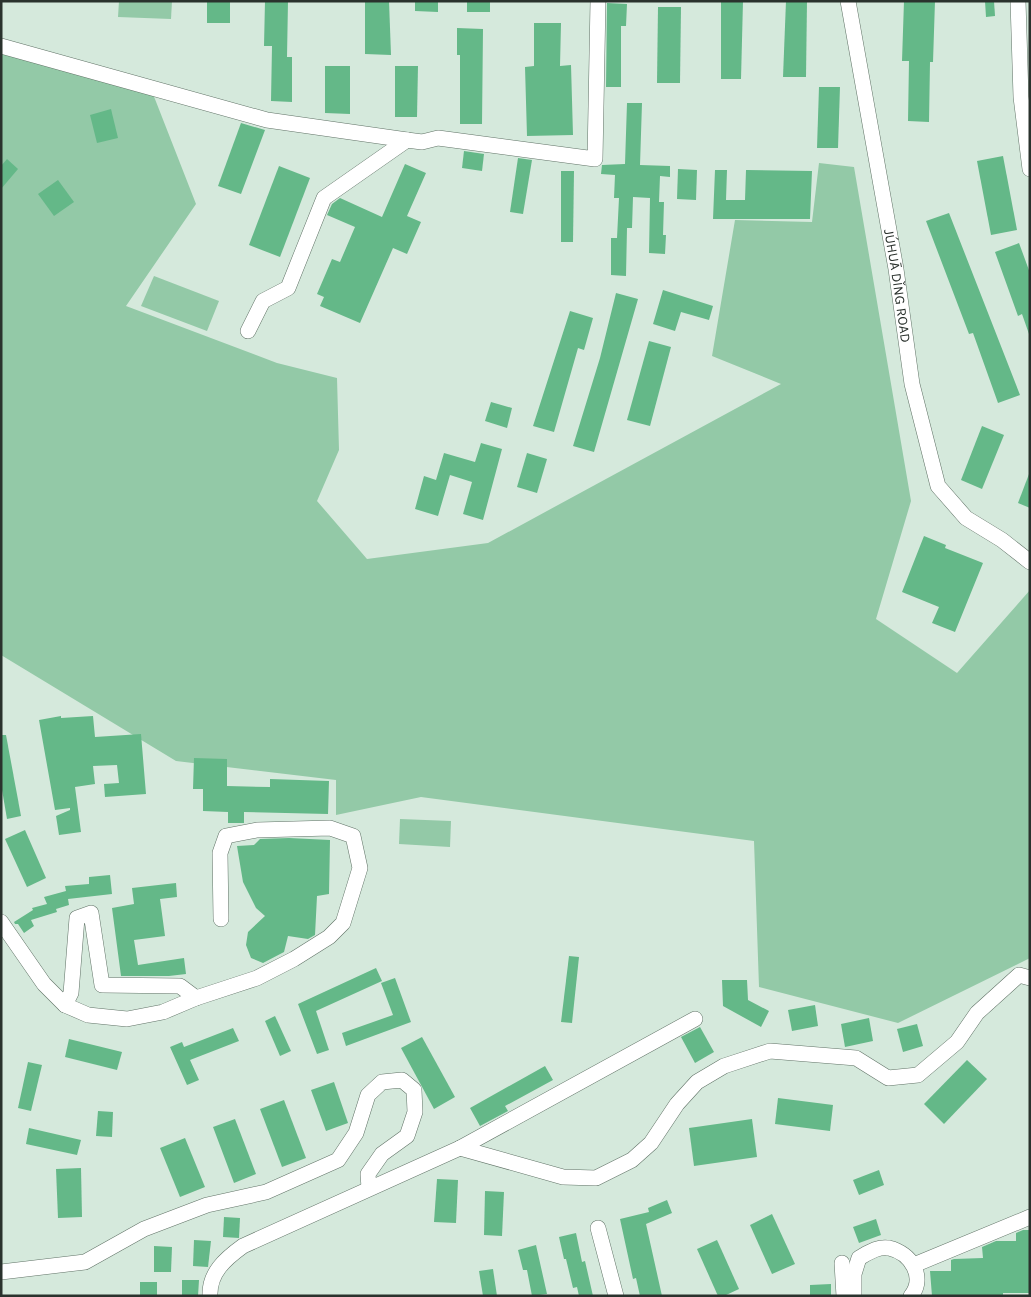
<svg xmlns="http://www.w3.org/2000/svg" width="1031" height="1297" font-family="Karla,sans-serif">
<rect width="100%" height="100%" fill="#d5e9dc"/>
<g fill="#93c9a7">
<polygon points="119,1 172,1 171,19 118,17"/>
<polygon points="1,52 153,94 196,204 126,306 277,363 337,378 339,450 317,501 367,559 488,543 781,384 712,356 735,220 812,222 819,163 854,167 911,501 876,619 957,673 1030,590 1030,958 898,1023 759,987 754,841 421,797 336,815 336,780 176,761 1,655"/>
<polygon points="154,276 219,301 207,331 141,306"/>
<polygon points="400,819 451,821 450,847 399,844"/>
</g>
<g fill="#64b888">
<rect x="207" y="1" width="23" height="22"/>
<polygon points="265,1 288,1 287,57 292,57 292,102 271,101 272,46 264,46"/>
<polygon points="365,1 389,1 391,55 365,54"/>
<polygon points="415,1 438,1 438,12 415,11"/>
<rect x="467" y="1" width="23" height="11"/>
<polygon points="721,1 743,1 741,79 721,79"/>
<polygon points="786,1 807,1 806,77 783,77"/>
<polygon points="904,1 935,1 933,62 930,62 929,122 908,121 909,61 902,61"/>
<polygon points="985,1 994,1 995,16 986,17"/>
<polygon points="607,3 627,4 626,26 621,26 621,87 606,87"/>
<polygon points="658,7 681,7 680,83 657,83"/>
<polygon points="534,23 561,23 560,66 571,65 573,135 527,136 525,67 534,66"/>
<polygon points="457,28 483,29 482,124 460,124 460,55 457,55"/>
<polygon points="325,66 350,66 350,114 325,113"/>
<polygon points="395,66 418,66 417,117 395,117"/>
<polygon points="819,87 840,87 838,148 817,148"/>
<polygon points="627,103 642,103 640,165 670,166 670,177 660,176 659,202 664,202 663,235 666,235 665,254 649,253 650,198 633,197 632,228 627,228 626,276 611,275 611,238 617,238 619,198 614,198 615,175 601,174 602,165 625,164"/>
<polygon points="111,109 118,138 97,143 90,115"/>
<polygon points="241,123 265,130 241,194 218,186"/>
<polygon points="464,151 484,154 482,171 462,168"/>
<polygon points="1003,156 1017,230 991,235 977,161"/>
<polygon points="518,158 532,160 523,214 510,212"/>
<polygon points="7,159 18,169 1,189 1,166"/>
<polygon points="405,164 426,173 407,216 421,222 407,254 393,248 360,323 320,306 324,297 317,294 332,259 340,262 355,227 327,215 332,204 340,198 382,217"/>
<polygon points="279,166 310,178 280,257 249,245"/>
<polygon points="678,169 697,170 696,200 677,199"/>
<polygon points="715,170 727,170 726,200 745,200 746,170 812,171 810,219 713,219"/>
<polygon points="561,171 574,171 573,242 561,242"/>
<polygon points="58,180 74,202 54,216 38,194"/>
<polygon points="949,213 1020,395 998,403 973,333 969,334 926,221"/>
<polygon points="1019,243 1030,273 1029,334 1022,314 1018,316 995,252"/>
<polygon points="663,290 713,306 709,320 681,312 675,331 653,324"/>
<polygon points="616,293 638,299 594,452 573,446 600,358"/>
<polygon points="570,311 593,318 584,350 578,348 554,432 533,426"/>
<polygon points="649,341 671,347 650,426 627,420"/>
<polygon points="491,402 512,408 507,428 485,421"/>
<polygon points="982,426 1004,435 982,489 961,480"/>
<polygon points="481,443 502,449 483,520 463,514 472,482 450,475 438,516 415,509 424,476 436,480 444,453 475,462"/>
<polygon points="527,453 547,459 537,493 517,487"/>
<polygon points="1029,474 1030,474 1030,508 1018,503"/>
<polygon points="924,536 946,545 945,548 983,563 955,632 932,623 939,607 902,592"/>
<polygon points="61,716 61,718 93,716 95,737 141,734 146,794 105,797 104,784 119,783 117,765 93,766 95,784 75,787 81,832 59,835 56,816 70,810 70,808 55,810 39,720"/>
<polygon points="1,735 6,735 21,816 7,819 1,784"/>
<polygon points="194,758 227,759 227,786 270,787 270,779 329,781 328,814 244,812 244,823 228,823 228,812 203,811 203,789 193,789"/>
<polygon points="25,830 46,878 27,887 5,839"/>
<polygon points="289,838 330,840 329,894 317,896 315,935 308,939 288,936 284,952 263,963 251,958 246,945 248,932 265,916 256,908 243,882 237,846 254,845 260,839"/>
<polygon points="110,875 112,894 68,899 69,905 56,909 57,912 31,920 34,926 24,933 18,924 15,924 14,922 33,910 32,908 47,904 44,897 66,891 65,886 89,884 89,877"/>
<polygon points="176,883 177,897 160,899 165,936 134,940 138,965 184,958 186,974 169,976 121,976 112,908 134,904 132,888"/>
<polygon points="569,956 579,957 572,1023 561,1022"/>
<polygon points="376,968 382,981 316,1011 329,1050 317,1054 298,1004"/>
<polygon points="395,978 411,1022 346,1046 342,1033 393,1015 381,983"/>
<polygon points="722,980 747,980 748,1000 769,1011 761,1027 723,1006"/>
<polygon points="815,1005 818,1026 792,1031 788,1010"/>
<polygon points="275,1016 291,1051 280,1056 265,1021"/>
<polygon points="869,1018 873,1041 845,1047 841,1024"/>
<polygon points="917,1024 923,1046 903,1052 897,1029"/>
<polygon points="700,1027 714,1052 695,1063 681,1037"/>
<polygon points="233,1028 239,1041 190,1060 199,1080 187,1085 170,1047 182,1042 184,1047"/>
<polygon points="422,1037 455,1097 434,1109 401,1048"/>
<polygon points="69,1039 122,1052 117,1070 65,1057"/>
<polygon points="967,1060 987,1079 944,1124 924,1104"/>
<polygon points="28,1062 42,1065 31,1111 18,1108"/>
<polygon points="545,1066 553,1080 505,1106 508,1111 480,1126 470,1108"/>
<polygon points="334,1082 348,1123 326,1131 311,1090"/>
<polygon points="778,1098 833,1105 830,1131 775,1124"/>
<polygon points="284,1100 306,1158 282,1167 260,1109"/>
<polygon points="98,1111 113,1112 112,1137 96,1136"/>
<polygon points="235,1119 256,1174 234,1183 213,1127"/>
<polygon points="752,1119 757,1157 694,1166 689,1128"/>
<polygon points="29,1128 81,1140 77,1155 26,1144"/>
<polygon points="185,1138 205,1187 180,1197 160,1148"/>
<polygon points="81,1168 82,1217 58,1218 56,1169"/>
<polygon points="879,1170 884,1185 859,1195 853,1180"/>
<polygon points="437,1179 458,1180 456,1223 434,1222"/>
<polygon points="485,1191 504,1192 502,1236 484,1235"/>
<polygon points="667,1200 672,1213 646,1224 662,1296 640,1296 636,1278 633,1279 620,1219 649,1212 648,1208"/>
<polygon points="772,1214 795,1264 772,1274 750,1225"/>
<polygon points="224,1217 240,1218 239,1238 223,1237"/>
<polygon points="876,1219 881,1235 859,1243 853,1227"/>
<polygon points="1023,1230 1030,1230 1030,1293 1003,1293 1003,1296 932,1296 930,1271 951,1271 951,1260 954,1259 983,1258 982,1247 996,1241 1016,1241 1016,1233"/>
<polygon points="576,1233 582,1262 585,1261 593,1296 579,1296 577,1287 573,1288 566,1259 564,1259 559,1237"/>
<polygon points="194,1240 211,1241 208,1267 193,1266"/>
<polygon points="717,1240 739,1289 724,1296 718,1296 697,1249"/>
<polygon points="536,1245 547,1294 532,1296 527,1270 523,1270 518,1250"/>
<polygon points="154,1246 172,1247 171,1272 154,1272"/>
<polygon points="493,1269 497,1296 483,1296 479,1271"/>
<polygon points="182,1280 199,1280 198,1296 182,1296"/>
<rect x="140" y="1282" width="17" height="14"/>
<polygon points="831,1284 831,1296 810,1296 810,1285"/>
</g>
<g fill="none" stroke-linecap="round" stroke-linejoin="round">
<defs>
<g id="minor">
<path id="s1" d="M848,1L896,269L912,384L938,486L966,518L1002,540L1030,562"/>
<polyline points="1018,1 1021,97 1030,169"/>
<polyline points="1,46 267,120 407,140 422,142 438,138 595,159 598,1"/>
<polyline points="248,331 263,301 288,288 324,198 407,140"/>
<polyline points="1,922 44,984 65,1005 88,1015 127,1019 163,1012 196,998 257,978 294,959 329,937 343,923 360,868 353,836 330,828 257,830 226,836 220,853 221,919"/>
<polyline points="65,1005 71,993 77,918 91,913 102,985 180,986 196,998"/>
<polyline points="460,1148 563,1177 596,1178 632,1160 651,1143 677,1104 697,1082 724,1066 770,1051 856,1058 888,1078 918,1075 957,1042 977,1013 1019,975 1030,978"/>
<polyline points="598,1228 616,1296"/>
<polyline points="842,1263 844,1296"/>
<polyline points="914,1265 1030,1217"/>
<polyline points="1,1272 85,1262 144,1229 207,1205 266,1192 338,1160 356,1133 368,1095 382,1082 402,1080 414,1090 415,1112 407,1136 382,1154 368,1174 369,1188"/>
<path d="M210,1296C209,1273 225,1259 243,1246L460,1148L695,1019"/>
<path d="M854,1296V1274L859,1258C868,1253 878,1246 889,1248C911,1253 926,1277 911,1296"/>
</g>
</defs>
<use href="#minor" stroke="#617367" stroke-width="16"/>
<use href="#minor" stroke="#fff" stroke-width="15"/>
</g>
<g text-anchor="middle" stroke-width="5" stroke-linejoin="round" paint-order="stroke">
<g font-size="14" fill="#2a322d" stroke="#e2f6e9">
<text dy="5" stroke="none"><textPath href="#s1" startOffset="289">JÚHUĀ DǏNG ROAD</textPath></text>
</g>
</g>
<rect width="1031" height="1297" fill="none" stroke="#2a322d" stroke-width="5"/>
</svg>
